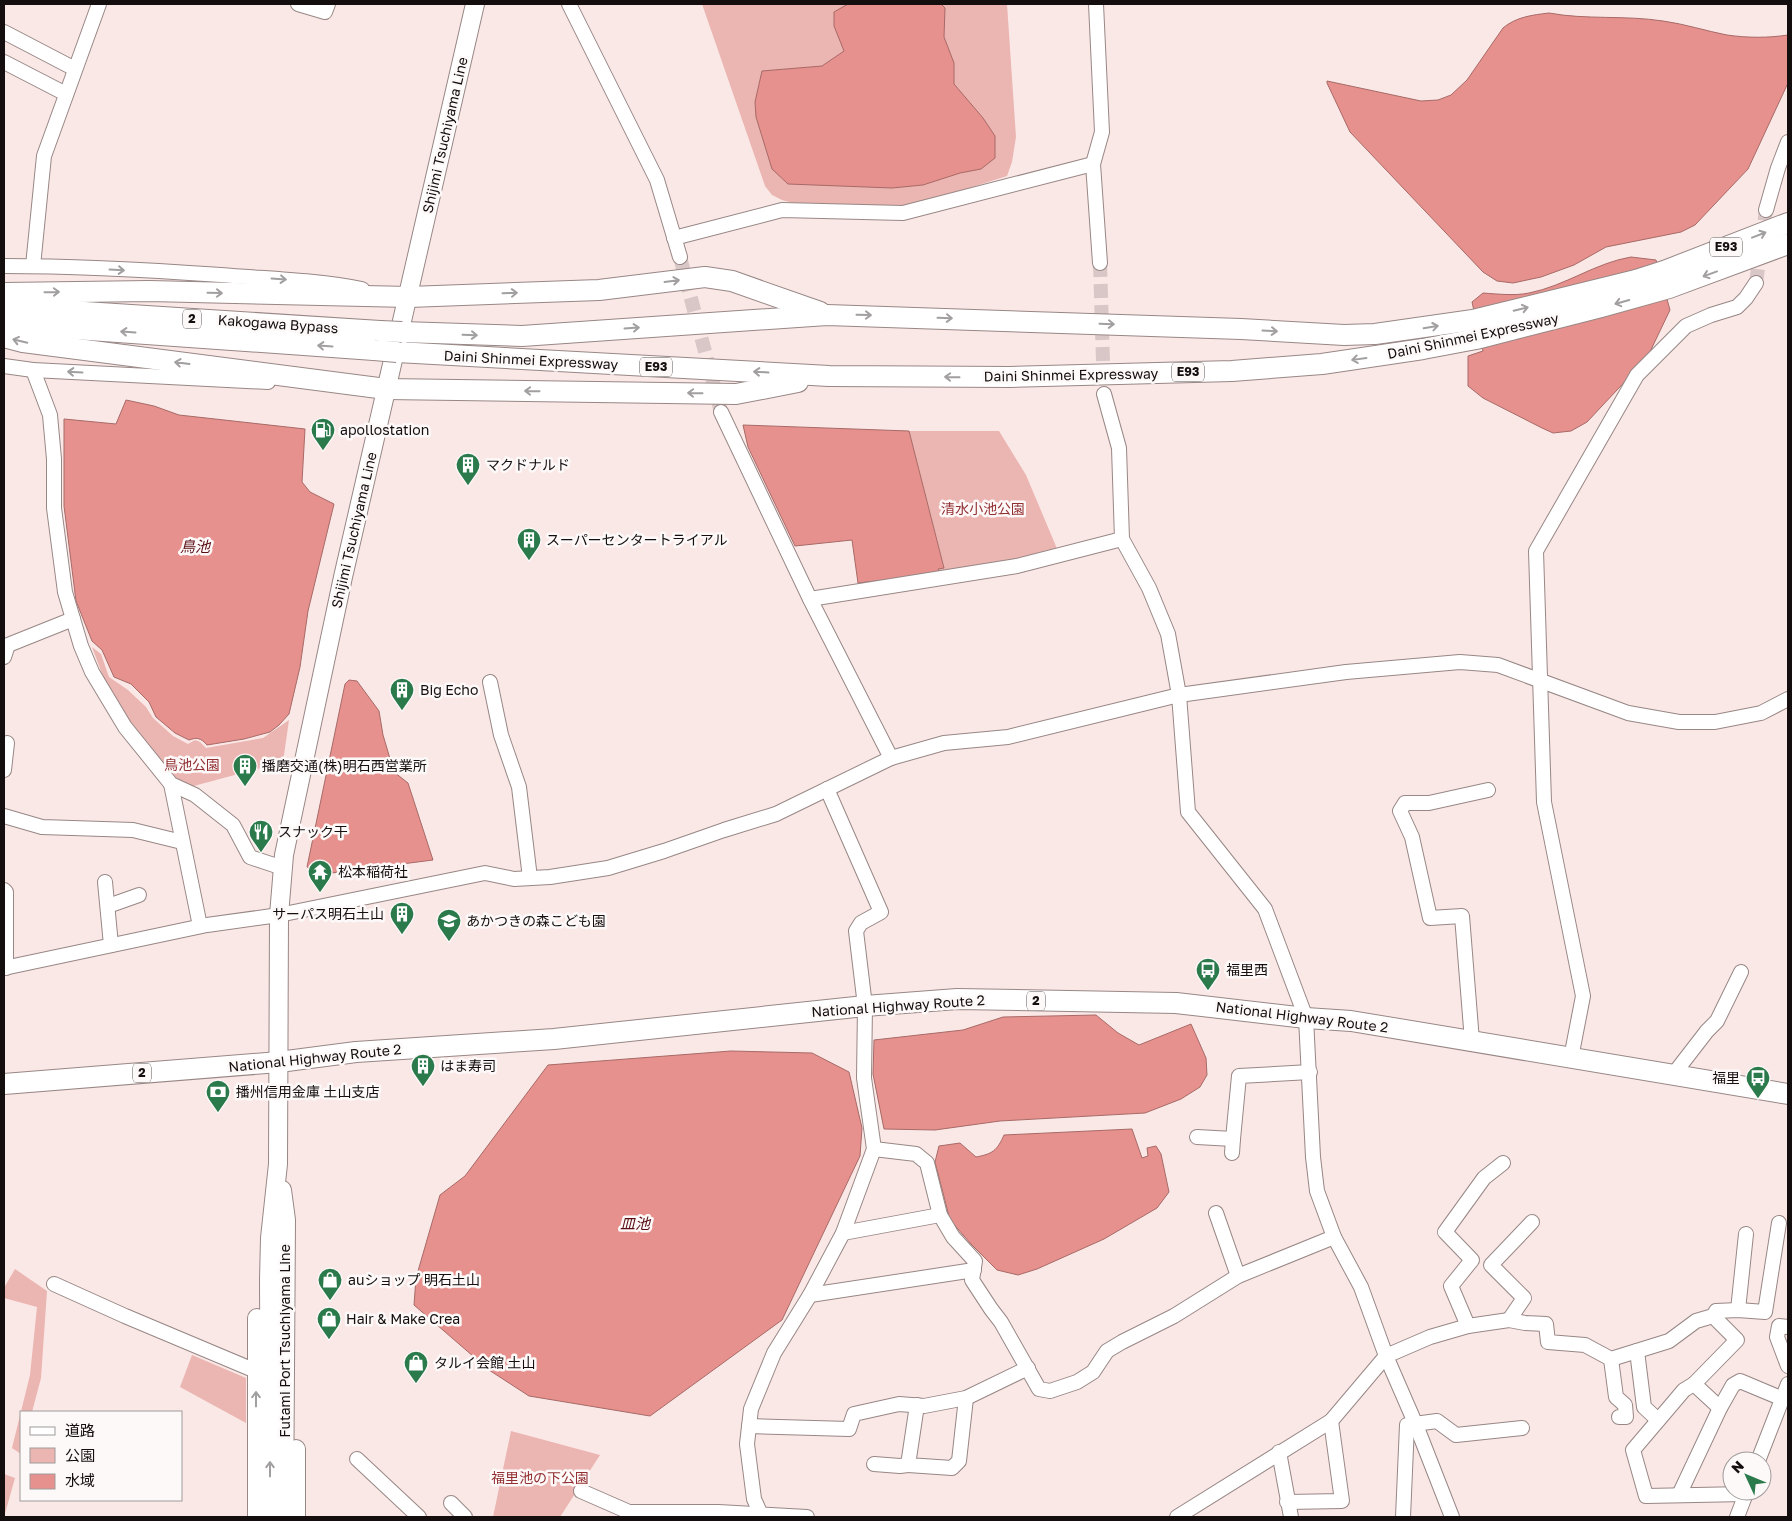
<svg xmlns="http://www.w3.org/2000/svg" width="1792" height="1521" font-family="'Golos Text','Noto Sans JP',sans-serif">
<rect width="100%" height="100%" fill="#fae8e7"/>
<g fill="#ebb5b1">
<polygon points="702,4 1007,4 1016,137 1012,162 1007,176 919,204 871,208 807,207 782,200 772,195 765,186"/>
<polygon points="909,431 999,431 1026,475 1058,551 940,574 938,569 944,567"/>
<polygon points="92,647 101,654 109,677 128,690 146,707 153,718 173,736 188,744 195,740 200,742 206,748 263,738 289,720 283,762 190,787 173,781 128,725 110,695"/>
<polygon points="15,1269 47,1291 41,1378 32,1412 21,1412 21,1454 12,1448 30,1375 37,1307 4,1298 4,1288"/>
<polygon points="192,1355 246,1378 246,1423 180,1387"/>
<polygon points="511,1431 600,1455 560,1517 493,1517"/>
<polygon points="4,1474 15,1478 4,1517"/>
</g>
<g fill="#e6918d" stroke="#a76a67">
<polygon points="848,4 941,4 945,8 944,37 954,63 954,84 983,118 995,136 995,158 981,169 960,173 923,185 892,188 788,184 772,169 756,117 755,102 762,71 822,66 844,51 834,26 834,12"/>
<path d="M1549,13C1586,20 1625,15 1663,21C1685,24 1706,31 1727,35C1748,38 1768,38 1788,35V83L1748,169L1695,225L1681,232L1606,247L1574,265L1541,277L1513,283L1497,281L1483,272L1350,132L1327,83V81L1421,101L1438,100L1451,95L1467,80L1503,28C1516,17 1532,15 1549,13Z"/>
<path d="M1631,257L1656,260L1670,310L1647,358L1587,422L1571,431L1553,433L1542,428L1483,398L1468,386V356L1483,351L1472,302L1483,293C1497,294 1515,296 1529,293C1565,286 1595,263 1631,257Z"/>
<path d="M126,400L154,406L179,415L305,429L302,482L310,492L334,504L308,611L300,667L289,714L279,725L270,732L244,739L207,745C201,738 197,737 189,740L175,733L156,717L149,702L131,684L114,677L102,650L92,641L76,601L64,506V419L116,424Z"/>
<polygon points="743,425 909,431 944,568 938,569 940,574 858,583 852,540 795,546 748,447"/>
<polygon points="349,680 357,681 379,711 383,735 394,772 408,783 433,860 324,874 307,867 345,684"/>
<polygon points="1096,1015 1118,1033 1139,1045 1191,1024 1206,1058 1207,1075 1200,1087 1181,1099 1145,1113 1000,1121 935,1130 884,1129 873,1074 874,1040 963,1030 1003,1017"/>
<polygon points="731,1051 812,1053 849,1072 862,1128 860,1156 782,1320 650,1416 529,1396 489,1370 414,1305 416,1278 440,1195 465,1176 548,1065"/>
<path d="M1132,1129L1142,1158L1148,1156L1147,1148L1156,1146L1161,1154L1169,1192L1157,1208L1104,1239L1037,1269L1018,1275L997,1270L971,1244L950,1220L935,1162L939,1146L960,1143L976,1157C992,1154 997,1151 1004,1135Z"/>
</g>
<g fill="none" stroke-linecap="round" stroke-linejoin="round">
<g stroke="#d8c7c6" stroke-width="14" stroke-dasharray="14 7" stroke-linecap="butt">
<polyline points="680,257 721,412"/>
<polyline points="1100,263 1104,394"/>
<polyline points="1756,283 1766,210"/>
</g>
<defs>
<g id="minor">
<polyline points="298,4 325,12 328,4"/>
<polyline points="569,4 657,180 680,257"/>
<polyline points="1096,4 1102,132 1093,164 1100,263"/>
<polyline points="4,32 75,69"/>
<polyline points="4,62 66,94"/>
<polyline points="1766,210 1778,168 1788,142"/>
<polyline points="674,238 782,210 903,213 1093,164"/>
<path d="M4,266C76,266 149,270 221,275C268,279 316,280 362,289"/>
<polyline points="33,266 44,156 99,4"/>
<polyline points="4,366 33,370 268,382"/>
<polyline points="33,370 50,415 54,459 54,508 65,592 81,646 92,672 125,727 171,784 195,795 233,825 250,857 283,868"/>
<polyline points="1104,394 1119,448 1122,539 1149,588 1168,634 1179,695 1188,812 1265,909 1306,1018 1313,1157 1317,1191 1334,1237 1361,1287 1386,1356 1416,1425 1452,1517"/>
<polyline points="721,412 810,599 891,758"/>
<polyline points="810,599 1017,566 1122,539"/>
<polyline points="4,657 8,645 73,619"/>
<polyline points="490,682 501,735 519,787 530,878"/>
<polyline points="4,770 7,743"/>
<polyline points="171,784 200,926"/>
<polyline points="4,816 42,827 133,830 182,842"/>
<polyline points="105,882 111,945"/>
<polyline points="4,890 6,892 6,968"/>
<polyline points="108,906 139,895"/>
<polyline points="4,968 207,925 279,915 485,873 514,879 550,877 608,868 664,851 724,830 776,814 891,758 944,743 1008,737 1179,695 1346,672 1460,662 1498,665 1628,713 1679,722 1715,722 1761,713 1788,699"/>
<polyline points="1472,1041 1462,916 1430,918 1412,837 1400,811 1405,803 1429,803 1488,790"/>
<polyline points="1571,1058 1583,996 1544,802 1536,551 1637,375 1686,326 1711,315 1737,307 1746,298 1756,283"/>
<polyline points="1673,1075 1707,1031 1717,1021 1741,972"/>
<polyline points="1197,1137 1233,1139 1239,1076 1310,1072"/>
<polyline points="874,1149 916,1154 927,1163 940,1215 953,1237 975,1261 972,1280 991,1309 1001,1322 1039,1389 1050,1391 1077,1382 1093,1372 1107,1351 1122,1342 1174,1316 1238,1276 1334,1237"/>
<polyline points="1232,1153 1233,1139"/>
<polyline points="1216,1213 1238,1276"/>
<polyline points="843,1233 940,1215"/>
<polyline points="54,1284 125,1316 256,1371"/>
<polyline points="810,1295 974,1270"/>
<polyline points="1738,1310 1746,1234"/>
<polyline points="1509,1320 1524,1298 1491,1265 1532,1222"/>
<polyline points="1468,1326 1451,1286 1472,1260 1445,1232 1484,1178 1503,1163"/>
<polyline points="1788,1327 1779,1326 1777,1337 1788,1366"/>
<polyline points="1637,1351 1644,1407 1658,1420"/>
<polyline points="1611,1359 1616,1397 1625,1405 1626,1417 1619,1417"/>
<polyline points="1694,1384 1737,1340 1713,1316"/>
<polyline points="917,1405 908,1465 952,1468 959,1461 966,1398"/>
<polyline points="1720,1408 1694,1384 1684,1390 1633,1450 1646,1496 1745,1494"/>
<polyline points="749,1426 849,1429 854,1414 899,1404 924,1406 966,1398 1028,1368"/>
<polyline points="1279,1452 1291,1517"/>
<polyline points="357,1459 419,1517"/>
<polyline points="1758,1461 1788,1384"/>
<polyline points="874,1464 900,1466 908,1465"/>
<polyline points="581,1491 629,1512 718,1512 807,1517"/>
<polyline points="1679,1495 1720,1408 1733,1385 1740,1381 1783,1399"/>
<polyline points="1287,1502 1342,1501 1331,1421"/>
<polyline points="451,1503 465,1517"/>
<polyline points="762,1517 754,1499 747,1444 751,1409 774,1353 810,1295 843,1233 874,1149 864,1078 865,1006 856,931 861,923 881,912 827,789"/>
<polyline points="1177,1517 1331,1421 1386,1356 1430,1337 1468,1326 1509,1320 1525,1323 1546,1324 1548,1342 1585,1345 1611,1359 1669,1341 1696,1321 1713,1316 1716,1311 1738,1310 1765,1312 1779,1223"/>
<polyline points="1403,1517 1407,1425 1437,1421 1456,1435 1522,1428"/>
<polyline points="1737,1517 1747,1491"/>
</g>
<g id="major">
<polyline points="282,1190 286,1220 284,1517"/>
<polyline points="296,1449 296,1517"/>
<polyline points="257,1517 257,1318"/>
<polyline points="270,1517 269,1280 270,1238 278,1164 279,915 284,855 343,577 475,4"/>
</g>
<g id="highway">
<polyline points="4,293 149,291 409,297 599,290 705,277 732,281 820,312"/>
<polyline points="4,305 69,311 380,331"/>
<polyline points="4,324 374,350"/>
<polyline points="402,332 522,336 827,315 1241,329 1344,335 1375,334 1473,320 1636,280 1664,271 1788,223"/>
<polyline points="4,337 23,342 386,389 736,394 798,382"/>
<polyline points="397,352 829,376 1010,377 1232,371 1322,364 1423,349 1476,339 1601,307 1669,288 1788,244"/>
<polyline points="4,1084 279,1062 356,1052 554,1039 865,1006 957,999 1176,1003 1306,1018 1351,1021 1788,1094"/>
</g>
</defs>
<use href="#minor" stroke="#978785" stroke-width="16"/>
<use href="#major" stroke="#978785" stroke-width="20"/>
<use href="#highway" stroke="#978785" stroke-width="22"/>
<use href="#minor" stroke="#fff" stroke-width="14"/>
<use href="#major" stroke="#fff" stroke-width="18"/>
<use href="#highway" stroke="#fff" stroke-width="20"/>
<defs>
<g id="highway-bridge">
<polyline points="380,331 402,332"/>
<polyline points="374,350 397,352"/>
</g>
</defs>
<use href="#highway-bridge" stroke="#978785" stroke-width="22" stroke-linecap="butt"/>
<use href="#highway-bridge" stroke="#fff" stroke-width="20"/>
</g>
<defs><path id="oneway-shaft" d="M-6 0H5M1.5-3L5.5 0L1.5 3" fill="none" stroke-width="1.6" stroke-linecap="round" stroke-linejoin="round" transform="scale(1.25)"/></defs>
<g stroke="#a19f9f">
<use href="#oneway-shaft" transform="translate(1759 235) rotate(-21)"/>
<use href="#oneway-shaft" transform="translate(117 270) rotate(3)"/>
<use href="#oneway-shaft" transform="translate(1710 274) rotate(160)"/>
<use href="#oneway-shaft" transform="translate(279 279) rotate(4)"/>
<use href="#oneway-shaft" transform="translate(672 281) rotate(-7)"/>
<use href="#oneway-shaft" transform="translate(52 292) rotate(-1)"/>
<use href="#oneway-shaft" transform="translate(215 293) rotate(1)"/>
<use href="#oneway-shaft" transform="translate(510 293) rotate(-2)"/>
<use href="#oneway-shaft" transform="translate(1622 302) rotate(164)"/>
<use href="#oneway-shaft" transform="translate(1521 309) rotate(-14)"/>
<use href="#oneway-shaft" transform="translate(864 315) rotate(1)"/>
<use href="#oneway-shaft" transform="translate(945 318) rotate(2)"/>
<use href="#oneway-shaft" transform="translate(1107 324) rotate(2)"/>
<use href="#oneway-shaft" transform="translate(1431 327) rotate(-9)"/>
<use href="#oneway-shaft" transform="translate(632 328) rotate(-4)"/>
<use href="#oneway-shaft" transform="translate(1270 331) rotate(3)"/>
<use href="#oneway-shaft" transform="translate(128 332) rotate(-176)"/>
<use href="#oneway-shaft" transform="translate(470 335) rotate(2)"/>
<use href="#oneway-shaft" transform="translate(20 341) rotate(-167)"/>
<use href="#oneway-shaft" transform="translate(325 346) rotate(-176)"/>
<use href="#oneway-shaft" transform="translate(1359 359) rotate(172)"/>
<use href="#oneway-shaft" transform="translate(182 363) rotate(-173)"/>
<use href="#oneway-shaft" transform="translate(75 372) rotate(-177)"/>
<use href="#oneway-shaft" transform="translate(761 372) rotate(-177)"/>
<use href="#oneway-shaft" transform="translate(952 377) rotate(-179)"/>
<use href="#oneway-shaft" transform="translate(532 391) rotate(-179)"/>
<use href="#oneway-shaft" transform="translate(695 393) rotate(-179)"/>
<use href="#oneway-shaft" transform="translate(256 1399) rotate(-90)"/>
<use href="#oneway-shaft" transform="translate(270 1469) rotate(-90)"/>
</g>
<defs>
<symbol id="fuel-pin" viewBox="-11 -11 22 30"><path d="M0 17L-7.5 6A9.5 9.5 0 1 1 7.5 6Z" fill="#2b7a4b" stroke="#fdf9f9"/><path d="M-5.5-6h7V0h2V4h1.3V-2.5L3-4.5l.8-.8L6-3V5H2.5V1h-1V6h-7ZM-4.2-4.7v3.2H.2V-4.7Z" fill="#fff"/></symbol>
<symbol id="building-pin" viewBox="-11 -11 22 30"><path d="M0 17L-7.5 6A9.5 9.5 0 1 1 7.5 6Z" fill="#2b7a4b" stroke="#fdf9f9"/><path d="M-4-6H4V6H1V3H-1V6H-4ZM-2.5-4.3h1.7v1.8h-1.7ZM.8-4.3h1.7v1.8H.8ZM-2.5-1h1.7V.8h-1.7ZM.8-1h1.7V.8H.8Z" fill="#fff"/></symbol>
<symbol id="restaurant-pin" viewBox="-11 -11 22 30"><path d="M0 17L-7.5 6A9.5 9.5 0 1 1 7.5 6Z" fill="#2b7a4b" stroke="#fdf9f9"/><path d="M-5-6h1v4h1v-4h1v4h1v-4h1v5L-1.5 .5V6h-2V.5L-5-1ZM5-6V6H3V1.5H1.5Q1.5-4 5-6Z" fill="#fff"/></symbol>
<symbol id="temple-pin" viewBox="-11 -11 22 30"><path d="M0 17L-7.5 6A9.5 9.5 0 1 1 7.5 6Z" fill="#2b7a4b" stroke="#fdf9f9"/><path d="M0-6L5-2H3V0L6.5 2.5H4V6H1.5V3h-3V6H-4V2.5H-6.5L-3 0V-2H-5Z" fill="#fff"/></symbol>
<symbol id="school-pin" viewBox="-11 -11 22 30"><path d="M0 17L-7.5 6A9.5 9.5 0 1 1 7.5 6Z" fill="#2b7a4b" stroke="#fdf9f9"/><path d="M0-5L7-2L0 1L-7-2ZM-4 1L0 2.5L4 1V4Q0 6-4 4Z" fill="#fff"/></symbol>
<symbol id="bus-pin" viewBox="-11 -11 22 30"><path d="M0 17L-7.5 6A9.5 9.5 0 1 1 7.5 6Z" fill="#2b7a4b" stroke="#fdf9f9"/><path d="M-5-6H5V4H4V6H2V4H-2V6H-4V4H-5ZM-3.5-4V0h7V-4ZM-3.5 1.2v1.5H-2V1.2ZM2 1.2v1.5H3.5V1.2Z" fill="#fff"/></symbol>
<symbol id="bank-pin" viewBox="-11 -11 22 30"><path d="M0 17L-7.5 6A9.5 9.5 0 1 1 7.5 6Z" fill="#2b7a4b" stroke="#fdf9f9"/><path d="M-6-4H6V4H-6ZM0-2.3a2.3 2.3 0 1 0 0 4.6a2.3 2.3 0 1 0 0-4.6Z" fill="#fff"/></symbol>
<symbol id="shop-pin" viewBox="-11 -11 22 30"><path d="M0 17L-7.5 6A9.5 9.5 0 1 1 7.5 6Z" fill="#2b7a4b" stroke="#fdf9f9"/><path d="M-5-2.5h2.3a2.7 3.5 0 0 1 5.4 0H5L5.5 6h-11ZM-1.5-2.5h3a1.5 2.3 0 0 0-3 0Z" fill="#fff"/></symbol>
</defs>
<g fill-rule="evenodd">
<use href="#fuel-pin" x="309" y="416" width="28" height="38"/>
<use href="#building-pin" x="454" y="451" width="28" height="38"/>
<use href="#building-pin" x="515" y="526" width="28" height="38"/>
<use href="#building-pin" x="388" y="676" width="28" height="38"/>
<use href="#building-pin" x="231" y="752" width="28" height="38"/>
<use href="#restaurant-pin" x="247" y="818" width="28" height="38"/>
<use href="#temple-pin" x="306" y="858" width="28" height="38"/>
<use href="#building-pin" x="388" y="900" width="28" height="38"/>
<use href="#school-pin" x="435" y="907" width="28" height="38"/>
<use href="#bus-pin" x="1194" y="956" width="28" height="38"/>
<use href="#building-pin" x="409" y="1052" width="28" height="38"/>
<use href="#bus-pin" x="1744" y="1064" width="28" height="38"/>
<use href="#bank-pin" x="204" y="1078" width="28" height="38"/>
<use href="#shop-pin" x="316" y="1266" width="28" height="38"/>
<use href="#shop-pin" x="315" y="1305" width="28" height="38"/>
<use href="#shop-pin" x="402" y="1349" width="28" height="38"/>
</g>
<g text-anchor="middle" stroke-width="5" stroke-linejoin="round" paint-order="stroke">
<g fill="#fdf9f9" stroke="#5a5554" stroke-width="1">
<rect x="1710" y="237.5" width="32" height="19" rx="4"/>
<rect x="183" y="309.5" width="18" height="19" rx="4"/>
<rect x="640" y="357.5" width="32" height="19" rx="4"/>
<rect x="1172" y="362.5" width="32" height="19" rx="4"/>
<rect x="1027" y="991.5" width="18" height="19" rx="4"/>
<rect x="133" y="1063.5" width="18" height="19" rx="4"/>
</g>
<g font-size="12" font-weight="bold" fill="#140f0e">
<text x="1726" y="251">E93</text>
<text x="192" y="323">2</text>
<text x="656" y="371">E93</text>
<text x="1188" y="376">E93</text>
<text x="1036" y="1005">2</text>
<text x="142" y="1077">2</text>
</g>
<g font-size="14" fill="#140f0e" stroke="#fdf9f9">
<text transform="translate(445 135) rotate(-77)" y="5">Shijimi Tsuchiyama Line</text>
<text transform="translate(278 324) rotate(4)" y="5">Kakogawa Bypass</text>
<text transform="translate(1473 336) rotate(-12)" y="5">Daini Shinmei Expressway</text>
<text transform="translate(531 360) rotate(3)" y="5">Daini Shinmei Expressway</text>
<text transform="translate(1071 375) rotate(-1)" y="5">Daini Shinmei Expressway</text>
<text transform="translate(354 530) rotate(-77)" y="5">Shijimi Tsuchiyama Line</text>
<text transform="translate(898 1006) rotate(-4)" y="5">National Highway Route 2</text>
<text transform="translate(1302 1017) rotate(7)" y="5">National Highway Route 2</text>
<text transform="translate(315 1058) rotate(-6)" y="5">National Highway Route 2</text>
<text transform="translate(285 1341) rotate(-90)" y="5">Futami Port Tsuchiyama Line</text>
</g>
<g font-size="14" fill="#140f0e" stroke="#fdf9f9" text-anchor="start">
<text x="340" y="435">apollostation</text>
<text x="486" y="470">マクドナルド</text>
<text x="546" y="545">スーパーセンタートライアル</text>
<text x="420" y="695">Big Echo</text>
<text x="262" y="771">播磨交通(株)明石西営業所</text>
<text x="278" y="837">スナック干</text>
<text x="338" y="877">松本稲荷社</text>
<text x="384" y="919" text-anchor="end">サーパス明石土山</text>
<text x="466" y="926">あかつきの森こども園</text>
<text x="1226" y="975">福里西</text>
<text x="440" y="1071">はま寿司</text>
<text x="1740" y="1083" text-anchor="end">福里</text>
<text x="236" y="1097">播州信用金庫 土山支店</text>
<text x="348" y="1285">auショップ 明石土山</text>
<text x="346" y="1324">Hair &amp; Make Crea</text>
<text x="434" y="1368">タルイ会館 土山</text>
</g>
<g font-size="14" fill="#922f32" stroke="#fdf9f9">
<text x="983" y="514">清水小池公園</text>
<text x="192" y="770">鳥池公園</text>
<text x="540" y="1483">福里池の下公園</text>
</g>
<g font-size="15" font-style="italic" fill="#590d13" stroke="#fdf9f9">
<text x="195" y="552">鳥池</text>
<text x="635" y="1229">皿池</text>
</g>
</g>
<rect width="1792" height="1521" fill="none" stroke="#140f0e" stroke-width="10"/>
<rect x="20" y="1411" width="162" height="90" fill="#fdf9f9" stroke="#a09b9b"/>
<rect x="30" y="1427" width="25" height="8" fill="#ffffff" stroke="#a09b9b"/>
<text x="65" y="1436" font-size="15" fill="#140f0e">道路</text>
<rect x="30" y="1448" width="25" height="15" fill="#ebb5b1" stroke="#a09b9b"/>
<text x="65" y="1461" font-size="15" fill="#140f0e">公園</text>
<rect x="30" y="1474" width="25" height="15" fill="#e6918d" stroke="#a09b9b"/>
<text x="65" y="1486" font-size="15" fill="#140f0e">水域</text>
<g transform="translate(1747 1476) rotate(314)"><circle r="24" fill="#fdf9f9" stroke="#a09b9b"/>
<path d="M0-4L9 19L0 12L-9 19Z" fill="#2b7a4b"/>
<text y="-8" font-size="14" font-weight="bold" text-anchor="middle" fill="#140f0e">N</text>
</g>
</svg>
